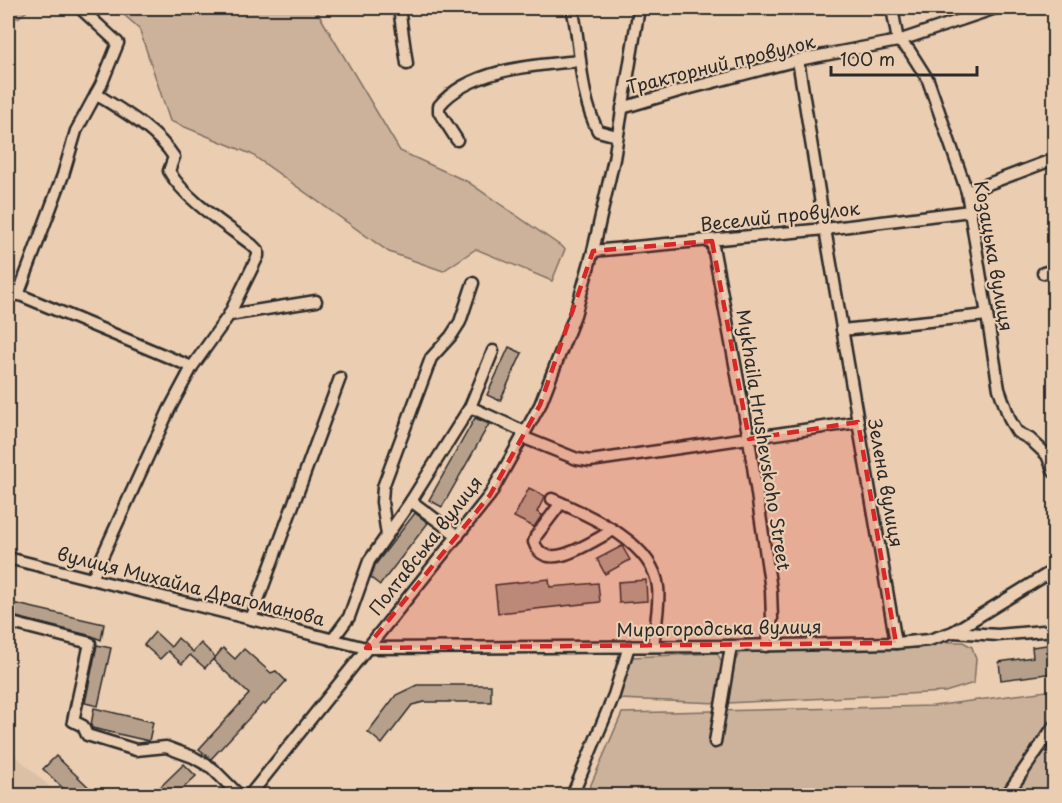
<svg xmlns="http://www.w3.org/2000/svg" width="1062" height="803" font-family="'Playpen Sans',sans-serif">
<rect width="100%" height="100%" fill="#ebcdb1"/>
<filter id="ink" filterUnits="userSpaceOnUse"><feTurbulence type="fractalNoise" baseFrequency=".0167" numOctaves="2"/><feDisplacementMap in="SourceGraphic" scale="12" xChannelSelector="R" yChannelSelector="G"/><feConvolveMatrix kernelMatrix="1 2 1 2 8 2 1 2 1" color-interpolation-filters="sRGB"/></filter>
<g filter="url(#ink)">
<polygon fill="#dbc0a6" points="8,749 59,795 8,795"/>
<g fill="#ccb29b" stroke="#7c6e63" stroke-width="1.5">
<polygon points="8,8 31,8 18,18 8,15"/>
<polygon points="116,8 315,8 400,151 468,182 565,249 552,281 476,249 443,271 389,252 251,154 170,121 139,28"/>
<polygon points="944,642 963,642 972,647 976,659 974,683 945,692 728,703 734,663 740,652 919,648"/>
<polygon points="717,653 723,664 718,703 618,699 628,661 632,657"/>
<polygon points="1054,690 1054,795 586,796 622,713 933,706"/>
</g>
<g fill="#b6a08c" stroke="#2b2b2b" stroke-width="1.5">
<polygon points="509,347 522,353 500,401 487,395"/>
<polygon points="475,418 489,424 442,507 429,500"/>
<polygon points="529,488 545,496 537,512 542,515 534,527 514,517"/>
<polygon points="415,513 428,523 380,585 371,578 375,565"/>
<polygon points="622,546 630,560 605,574 597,559"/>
<polygon points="549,579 550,587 598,583 600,602 498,613 495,585"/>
<polygon points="646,580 647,601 619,603 618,582"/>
<polygon points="8,602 104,624 101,640 92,636 8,615"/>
<polygon points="155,632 171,647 178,638 193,652 201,643 215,657 205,668 190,655 182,664 168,651 160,659 144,645"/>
<polygon points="1054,644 1054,673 1001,680 999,662 1033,657 1032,647"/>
<polygon points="97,645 111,648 98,706 85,703"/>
<polygon points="223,648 235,659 244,649 271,673 276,671 286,681 265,705 263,703 211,759 199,749 249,694 213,660"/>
<polygon points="417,685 491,685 491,702 424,702 412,705 382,744 368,732 396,695"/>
<polygon points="94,708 153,722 149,741 92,728 91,725"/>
<polygon points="56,756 97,795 70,795 43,769"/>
<polygon points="184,764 196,776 176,795 152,795"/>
</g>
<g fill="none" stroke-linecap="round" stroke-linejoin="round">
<defs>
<g id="minor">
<polyline points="399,8 407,64"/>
<path d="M572,8C582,48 578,93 598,131L617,136"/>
<polyline points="892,8 898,41 909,50 928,80 967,192 999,389 1010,420 1017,432 1030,439 1047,455 1054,472"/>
<polyline points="798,60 825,229 896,643"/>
<polyline points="622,108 679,91 798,60 898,41 996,8"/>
<path d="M457,140L439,112V106C469,69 535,65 579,61"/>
<polyline points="967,192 1054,159"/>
<polyline points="712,241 749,439 771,590 772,619 766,646"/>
<polyline points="593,251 825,229 970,211"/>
<polyline points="1043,273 1054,270"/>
<polyline points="8,290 192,367"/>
<polyline points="18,295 63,175 76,131 101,85 118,43 80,8"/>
<polyline points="229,315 316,301"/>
<polyline points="842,330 987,315"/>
<polyline points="470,407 493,351"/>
<polyline points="522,437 577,459 590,461 858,422"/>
<path d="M552,499C588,515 653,542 658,587C660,605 655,628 653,646"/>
<polyline points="411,501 470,407 525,432"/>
<path d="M561,503L536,536L534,542C545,576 593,540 612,531"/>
<polyline points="387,535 382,502 383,487 431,358 451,336 460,322 473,283"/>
<polyline points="8,558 366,648 731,646 896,643 929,640 953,632 1054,570"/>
<path d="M92,579L169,410L192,367L229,315L258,256V251L252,245C226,225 185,200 169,171L174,157C156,129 124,112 96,94"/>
<polyline points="251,619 340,378"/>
<polyline points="8,622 90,643 73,721 83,726 87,735 136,750 166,747 193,757 212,768 240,796"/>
<polyline points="953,632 998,635 1054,630"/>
<polyline points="332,640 349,617 369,561 411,501 458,536"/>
<polyline points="715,742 731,646"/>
<polyline points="249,796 490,495 540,405 575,315 593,251 614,159 639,8"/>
<polyline points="572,796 614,695 629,646"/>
<polyline points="1006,796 1054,726"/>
</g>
</defs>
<use href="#minor" stroke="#2b2b2b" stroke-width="15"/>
<use href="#minor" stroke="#ebcdb1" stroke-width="10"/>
</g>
</g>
<path fill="#d62828" fill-opacity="0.2" stroke="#d62828" stroke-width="4.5" stroke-dasharray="12 8" stroke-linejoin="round" d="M712,241L749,439L858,422L896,643L366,648L490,495L540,405L593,251Z"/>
<g text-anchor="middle" stroke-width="4.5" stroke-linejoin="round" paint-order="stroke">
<g font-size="18" fill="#2b2b2b" stroke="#ebcdb1">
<text transform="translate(721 65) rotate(-14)" y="6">Тракторний провулок</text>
<text transform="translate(780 217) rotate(-6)" y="6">Веселий провулок</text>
<text transform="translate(993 256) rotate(80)" y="6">Козацька вулиця</text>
<text transform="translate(763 440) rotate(81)" y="6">Mykhaila Hrushevskoho Street</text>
<text transform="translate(885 483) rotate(80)" y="6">Зелена вулиця</text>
<text transform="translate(426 546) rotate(-52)" y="6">Полтавська вулиця</text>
<text transform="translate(191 587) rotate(14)" y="6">вулиця Михайла Драгоманова</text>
<text transform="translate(719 629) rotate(-1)" y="6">Мирогородська вулиця</text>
</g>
</g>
<rect width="1062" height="803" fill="none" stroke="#ebcdb1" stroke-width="30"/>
<rect x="15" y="15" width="1032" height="773" fill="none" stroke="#2b2b2b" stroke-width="2" filter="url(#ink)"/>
<path d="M831 66v9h146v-9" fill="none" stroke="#2b2b2b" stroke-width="3"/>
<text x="840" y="66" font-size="18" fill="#2b2b2b" stroke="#ebcdb1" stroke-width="4.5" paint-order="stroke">100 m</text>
</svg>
